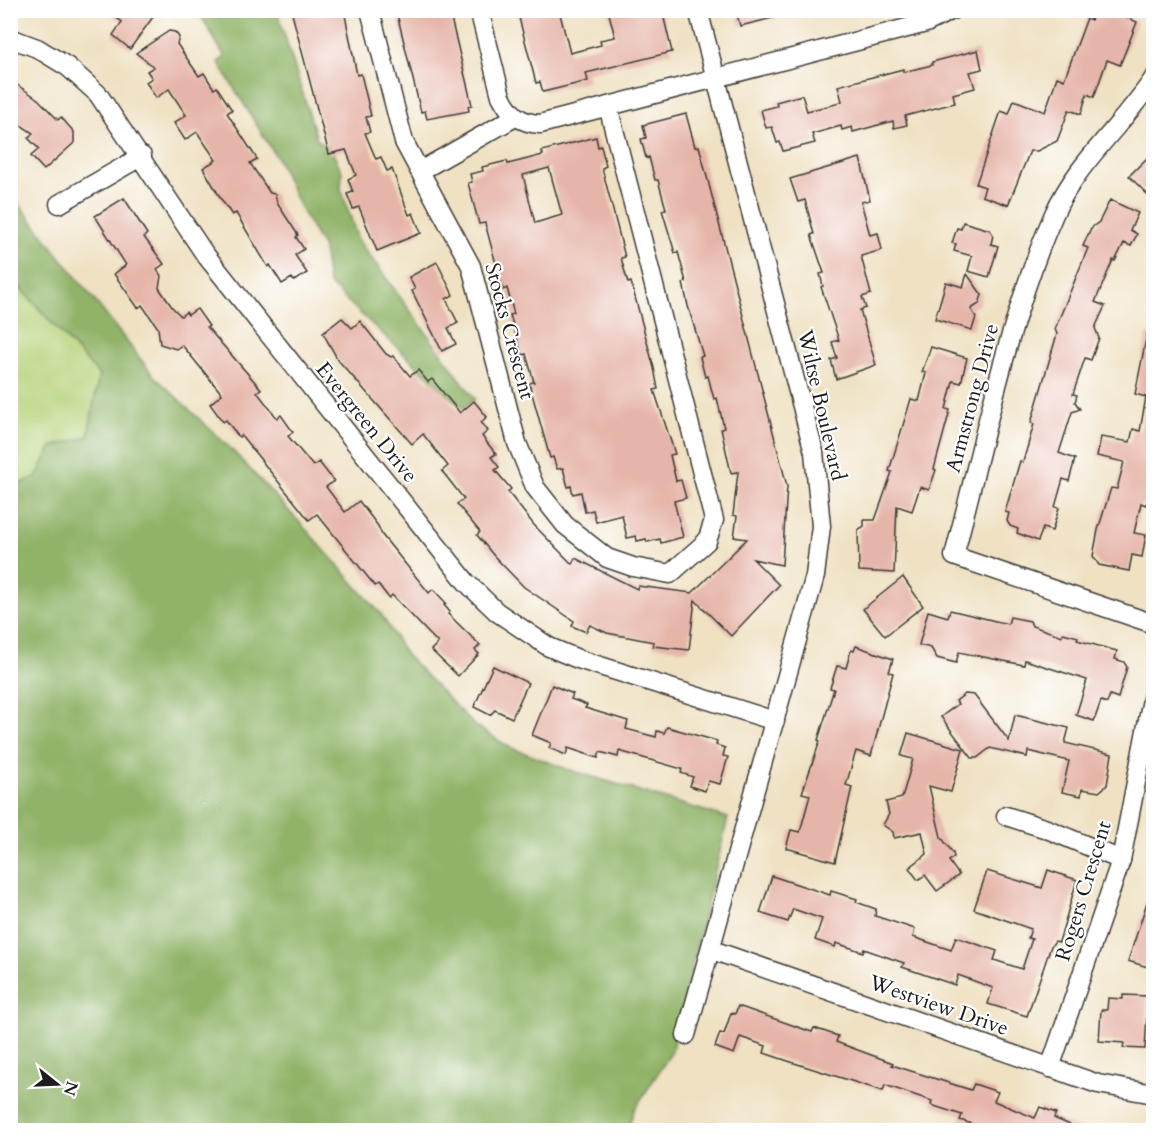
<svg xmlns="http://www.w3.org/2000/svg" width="1164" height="1141" font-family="Cardo,serif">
<rect width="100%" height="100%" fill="#fff"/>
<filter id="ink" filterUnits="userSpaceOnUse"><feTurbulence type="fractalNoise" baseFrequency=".0167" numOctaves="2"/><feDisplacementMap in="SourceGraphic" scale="12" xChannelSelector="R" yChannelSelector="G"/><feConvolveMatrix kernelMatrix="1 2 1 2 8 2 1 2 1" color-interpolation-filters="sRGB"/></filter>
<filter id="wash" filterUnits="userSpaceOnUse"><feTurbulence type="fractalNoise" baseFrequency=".008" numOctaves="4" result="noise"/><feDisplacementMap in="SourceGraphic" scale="24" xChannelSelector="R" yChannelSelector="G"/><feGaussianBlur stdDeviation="1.35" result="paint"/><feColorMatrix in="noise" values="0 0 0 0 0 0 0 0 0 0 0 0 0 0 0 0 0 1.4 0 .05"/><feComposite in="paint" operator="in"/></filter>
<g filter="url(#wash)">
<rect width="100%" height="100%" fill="#efe1c2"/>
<polygon fill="#b5d177" stroke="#68764a" stroke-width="1.5" points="10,277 99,375 88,437 52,447 36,477 11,488"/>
<g fill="#90b368" stroke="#566842" stroke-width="1.5">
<polygon points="198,11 277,11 317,139 332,151 342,172 341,189 358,240 475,399 462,408 328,283 323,248 300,208 277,158 218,62 225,57"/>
<polygon points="11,194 153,375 232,450 302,525 381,614 406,655 474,725 509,747 567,769 728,818 671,1053 634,1110 628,1130 11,1130 11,488 36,477 52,447 88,437 99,375 11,277"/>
</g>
<g id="blocks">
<g fill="#e6b5a9" fill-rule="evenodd">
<polygon points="106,10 158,10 130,49 113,35 122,22"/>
<polygon points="291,10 344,10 357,75 361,74 371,116 366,117 370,132 365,133 376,159 381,157 387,171 392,169 409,215 413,213 421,233 377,251 359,207 353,209 347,194 353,192 348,179 356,175 346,150 329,154"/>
<polygon points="396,10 449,10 472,105 468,106 469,111 427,119 425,111 421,112"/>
<polygon points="517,10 559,10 570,53 601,45 600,40 615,37 608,10 662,10 672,52 586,73 588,81 543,92 540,82 536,83"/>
<polygon points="736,10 780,10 781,16 740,26"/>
<polygon points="1095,10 1112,10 1137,22 1120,65 1107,60 1094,97 1087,94 1081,114 1069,110 1057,141 1037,151 1030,151 1008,205 982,196 985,187 976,184 1001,111 1009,114 1014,100 1045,112 1057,77 1064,80 1087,18 1091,20"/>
<polygon points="169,31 175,32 179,37 177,44 199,76 204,73 214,89 217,87 232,110 227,113 257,159 250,163 270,193 275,194 277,203 298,235 296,237 304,249 295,255 307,273 294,281 292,278 282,284 270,265 268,267 236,213 232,215 221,199 203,168 216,160 197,132 185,140 174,123 186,115 169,89 156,98 146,82 152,78 147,71 154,67 136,53"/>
<polygon points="978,50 982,69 970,72 975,88 953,94 955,103 905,116 907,125 894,128 893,121 853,132 852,127 842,130 841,126 812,134 815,143 783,151 780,142 777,143 772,127 766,128 761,110 777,106 776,102 802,95 807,111 836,104 842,101 838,86 903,69 903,72 932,65 932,62"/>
<polygon points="10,80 38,99 58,120 61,117 74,132 74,143 44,170 31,156 39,149 28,138 33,133 10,118"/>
<polygon points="686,114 695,147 699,146 787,486 782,565 753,559 779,585 731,636 695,600 689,650 653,646 654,642 607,633 590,625 586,632 572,626 574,621 524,587 494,556 477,535 480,532 457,504 464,499 442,471 448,466 423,434 412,444 338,360 323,333 342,318 352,328 360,321 386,354 391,357 393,356 410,376 418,370 428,382 432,379 460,413 474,401 487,417 481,422 488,431 482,436 496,454 491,457 499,467 495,470 511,489 508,492 534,525 572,564 575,558 637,589 638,586 692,593 747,539 734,537 737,516 733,515 738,472 731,473 721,429 724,428 717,398 714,399 708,376 705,377 700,357 703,356 688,306 683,283 686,282 678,252 675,253 662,210 666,209 658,180 655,180 649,157 646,158 641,139 646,138 643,125"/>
<path d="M596,137L598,147L601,146L606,166L602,168L625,257L621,258L628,283L631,282L654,368L658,389L654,390L675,454L670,455L676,481L681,480L686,498L674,501L683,537L661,543L660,539L647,542L646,539L637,541L636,536L627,538L622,515L596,522L593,510L585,512L581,492L573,494L571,486L568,487L563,468L557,469L553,457L550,458L529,383L534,382L526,354L522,355L510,315L514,314L507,288L503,290L485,223L479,224L468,183L472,182L470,174L483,171L482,167L507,161L508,164L543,155L542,151ZM549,168L562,215L535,223L523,175Z"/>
<polygon points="1154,151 1154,201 1129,176"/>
<polygon points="860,158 870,200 861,202 870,235 878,233 882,250 861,256 871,294 862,297 866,308 860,310 876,365 836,379 831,360 837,358 832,342 839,340 821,287 823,286 820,274 824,273 811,235 814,234 805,200 798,202 790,179"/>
<polygon points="124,198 147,234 144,237 164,264 157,269 161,276 159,288 172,307 181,316 186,312 188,315 197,309 209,326 207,327 261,389 257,392 277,418 281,415 293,432 288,436 313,466 319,462 334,481 326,487 345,512 359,501 378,526 382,535 429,593 433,589 446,603 444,605 450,612 448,614 480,645 475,650 479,654 458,676 431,650 438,643 392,595 389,598 378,584 375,586 317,514 309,520 241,435 239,437 226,420 223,422 210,404 222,394 182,345 176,349 160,344 158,328 142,305 138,308 114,274 126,265 95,216"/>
<polygon points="1110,200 1138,213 1130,230 1137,234 1131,246 1124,243 1115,261 1113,260 1095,302 1105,306 1095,328 1099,338 1091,360 1085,358 1073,394 1077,395 1075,402 1080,409 1072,412 1059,453 1075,459 1069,481 1063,479 1055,507 1059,508 1052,531 1043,528 1038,541 1017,533 1018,529 1010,526 1007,521 1009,513 1005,512 1020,461 1023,462 1034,424 1031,423 1057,334 1055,329 1088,248 1083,246 1091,228 1099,222"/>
<polygon points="963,222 990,230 993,235 991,244 998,246 989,277 968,271 972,256 954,251 956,244 952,243 957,228 961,229"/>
<polygon points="437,262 453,295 446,299 458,323 448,328 456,344 442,351 412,291 415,289 409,277"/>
<polygon points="967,274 982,295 979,304 971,309 976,317 972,330 935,319 946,282 963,287"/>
<polygon points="1147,334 1154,335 1154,501 1148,499 1146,505 1141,503 1134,533 1146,535 1142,557 1132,555 1129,571 1099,565 1093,556 1098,530 1111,488 1117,489 1124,462 1097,456 1101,437 1130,442 1133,429 1140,431 1146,397 1135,394"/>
<polygon points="931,347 967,358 961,383 953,381 946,409 950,410 934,469 936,470 929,490 920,487 912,511 897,506 894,573 859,571 858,530 864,526 864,520 875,520 892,472 889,471 911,399 919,401 926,373 922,372"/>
<polygon points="903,577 923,606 885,636 863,609"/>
<polygon points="950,610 1008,624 1010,617 1030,621 1032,626 1062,636 1063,633 1078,637 1077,640 1117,651 1115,659 1124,662 1127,667 1118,698 1110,695 1107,703 1101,701 1094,721 1076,715 1087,680 1025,660 1024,665 959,652 956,663 937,658 931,648 919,645 928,611 948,617"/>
<polygon points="856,646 893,659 889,672 893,673 871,756 856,751 846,785 852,787 835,862 786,848 791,830 800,832 810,795 802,793 820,741 818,740 834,689 830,688 837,666 846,668 851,650 854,651"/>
<polygon points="493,666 528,683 512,718 495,710 490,715 474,707"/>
<polygon points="552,685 573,694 571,699 587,705 585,708 628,721 626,729 656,737 657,731 664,733 667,727 717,741 716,745 725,748 723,756 728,757 720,784 708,781 705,791 690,786 693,777 681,773 682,769 619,751 618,757 600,752 598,758 568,748 566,755 549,748 551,743 532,735"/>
<polygon points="965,694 974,695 1009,741 1015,715 1069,728 1065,743 1112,754 1107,785 1099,792 1082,789 1081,796 1062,792 1069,761 1028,751 1027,757 990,748 977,758 972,758 941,717 958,704 956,701"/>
<polygon points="908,733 963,749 951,792 929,786 941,837 953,853 954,857 949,861 959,875 937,891 925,875 918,880 909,868 927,854 922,832 894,838 893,832 883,825 889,814 886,802 902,798 913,759 901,756"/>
<polygon points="1048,870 1077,880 1059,942 1055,941 1051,946 1027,1016 988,1004 993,988 958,975 955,985 902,967 904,963 864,949 863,952 836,943 835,947 815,940 822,919 793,909 788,922 760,913 772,876 830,895 831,891 857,899 856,902 876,909 875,916 915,929 913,937 951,950 956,937 997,951 994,960 1022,969 1032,939 1028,938 1031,929 974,909 987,871 1042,888"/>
<polygon points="1151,890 1154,891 1154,969 1128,961"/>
<polygon points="1123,995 1148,996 1145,1049 1123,1048 1124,1043 1099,1041 1101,1010 1107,1010 1108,998 1123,999"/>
<polygon points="738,1006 812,1032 814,1028 838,1036 836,1042 893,1063 892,1065 971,1090 974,1084 998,1092 994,1101 1035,1118 1040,1107 1056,1113 1054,1118 1084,1131 977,1131 978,1126 960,1120 962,1115 931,1105 932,1101 885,1085 883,1091 788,1061 764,1053 766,1046 740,1037 734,1054 715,1047 720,1033 724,1034 731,1013 735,1014"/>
</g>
</g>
</g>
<g filter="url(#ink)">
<use href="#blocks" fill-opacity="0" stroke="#3c3a35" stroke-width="1.5"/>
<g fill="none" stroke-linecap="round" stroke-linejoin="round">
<defs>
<g id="minor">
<polyline points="370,10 404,142 471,266 517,443 535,487 565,525 607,558 633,567 670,574 707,541 714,520 608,106"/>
<path d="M479,10L501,96C510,114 520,123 540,124L926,23L952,10"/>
<polyline points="10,38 37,48 68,67 98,94 204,253 467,583 497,612 549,647 578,659 775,721"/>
<path d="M1154,78C1123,125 1077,162 1054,214C1008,319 983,445 954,556L1154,624"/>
<polyline points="420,171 515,117"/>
<polyline points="59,204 142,156"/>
<polyline points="1006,816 1047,829 1121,860"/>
<polyline points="712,950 1098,1084 1154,1094"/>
<polyline points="686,1035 815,576 821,526 814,452 698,10"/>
<polyline points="1050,1068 1121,860 1154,689"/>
</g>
</defs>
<use href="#minor" stroke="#3c3a35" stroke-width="21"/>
<use href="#minor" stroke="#fff" stroke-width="18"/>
</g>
</g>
<g text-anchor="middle" stroke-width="4.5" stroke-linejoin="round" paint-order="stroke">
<g font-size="21" fill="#1c1c1c" stroke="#fff">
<text transform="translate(510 331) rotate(75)" y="7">Stocks Crescent</text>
<text transform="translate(972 398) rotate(-75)" y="7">Armstrong Drive</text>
<text transform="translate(822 405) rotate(77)" y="7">Wiltse Boulevard</text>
<text transform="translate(367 422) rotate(51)" y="7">Evergreen Drive</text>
<text transform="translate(1083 891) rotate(-73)" y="7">Rogers Crescent</text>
<text transform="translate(939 1005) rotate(19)" y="7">Westview Drive</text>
</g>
</g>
<rect width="1164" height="1141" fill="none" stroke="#fff" stroke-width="36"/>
<g transform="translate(57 1084) rotate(108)" stroke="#ffffff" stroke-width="4.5" paint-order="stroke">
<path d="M0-4.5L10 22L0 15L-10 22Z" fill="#1c1c1c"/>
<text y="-9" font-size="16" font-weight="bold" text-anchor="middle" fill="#1c1c1c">N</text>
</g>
</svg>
